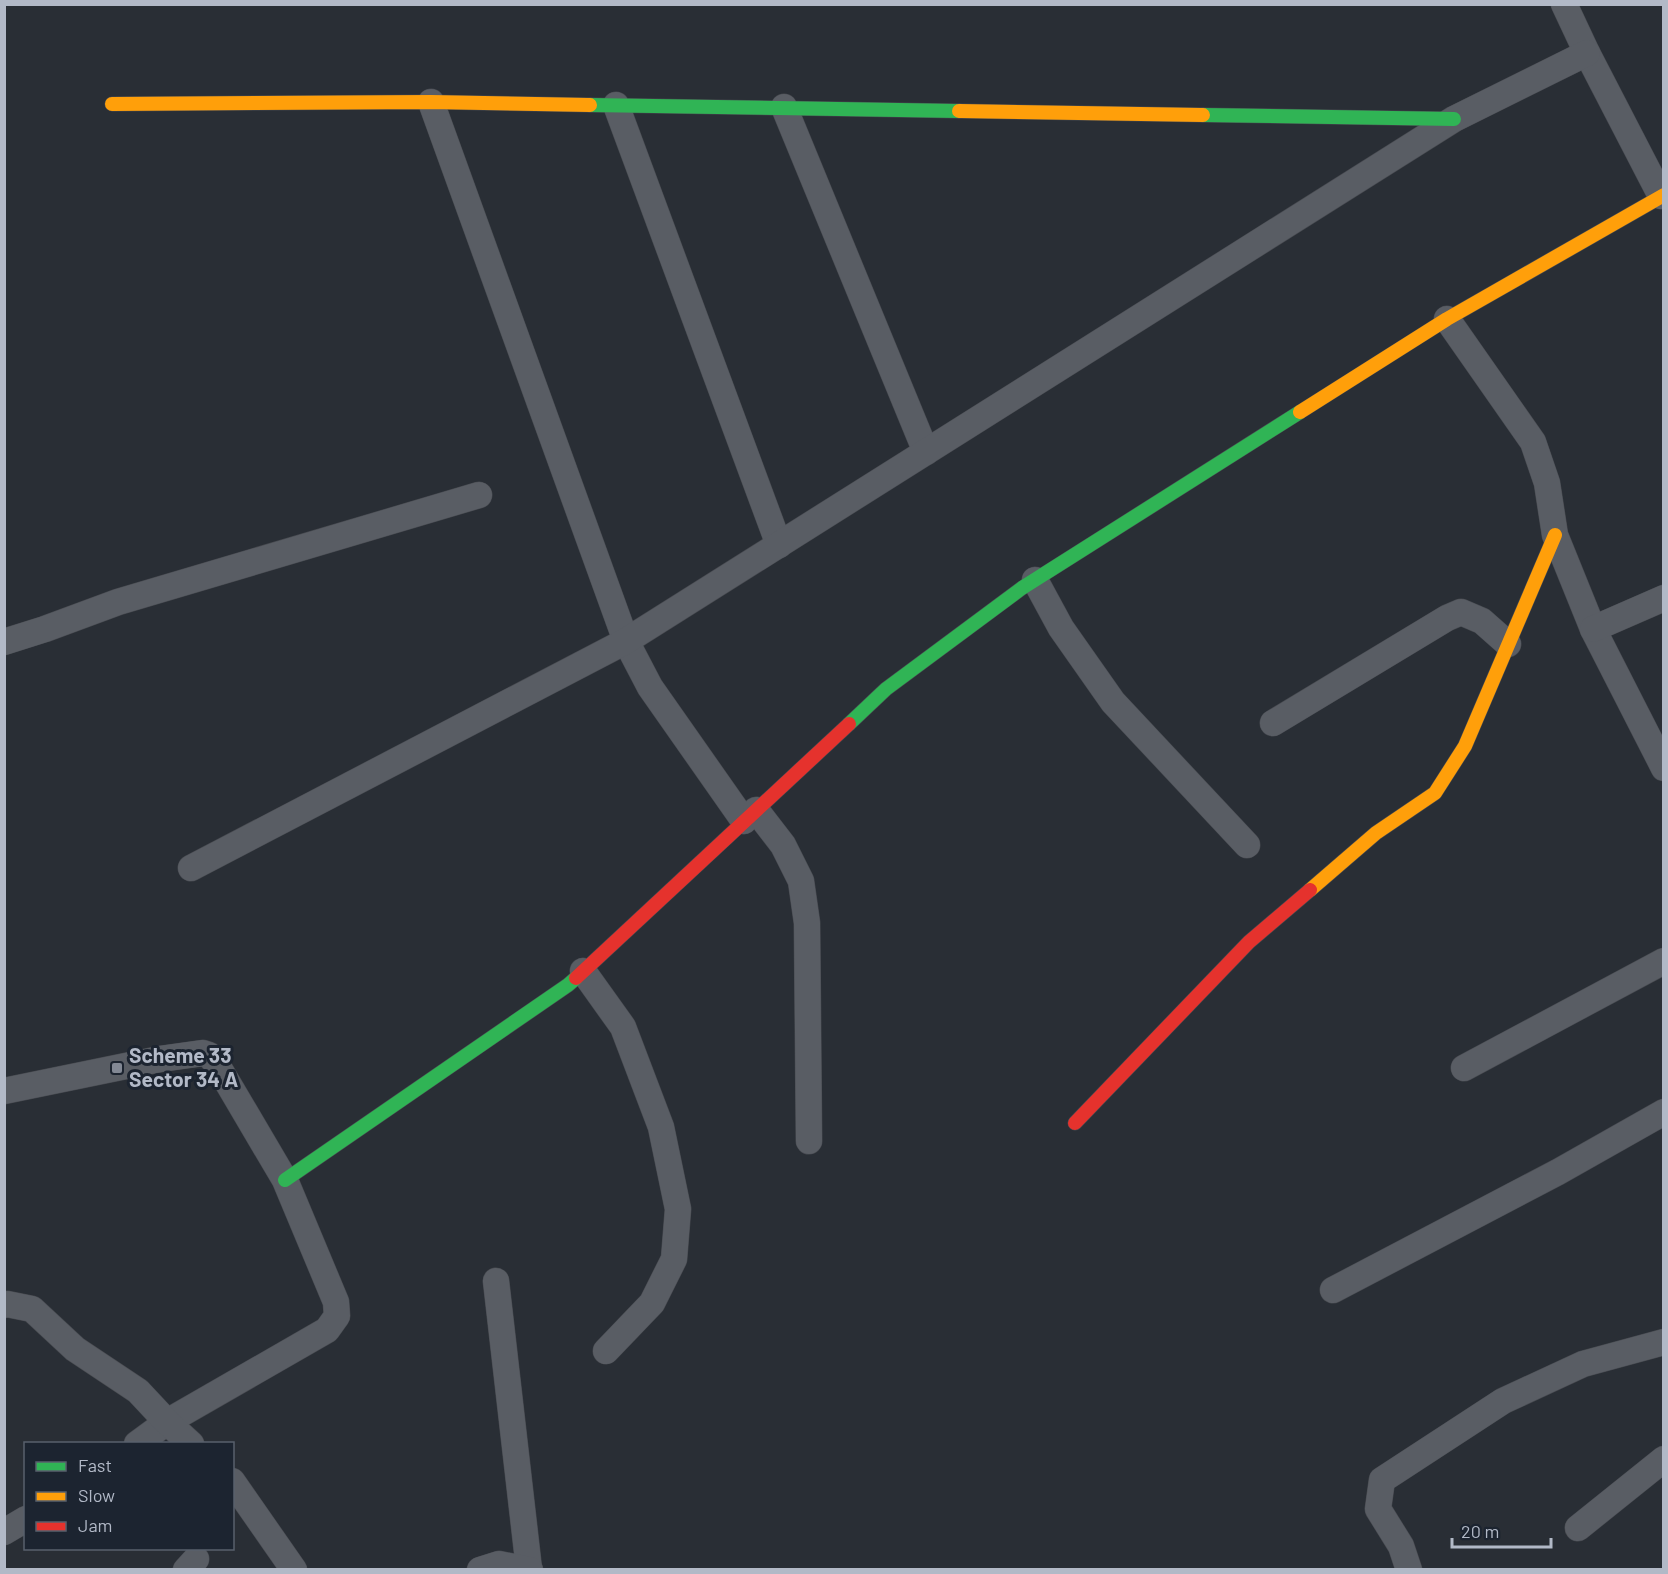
<svg xmlns="http://www.w3.org/2000/svg" width="1668" height="1574" font-family="Barlow,sans-serif">
<rect width="100%" height="100%" fill="#292e35"/>
<g fill="none" stroke-linecap="round" stroke-linejoin="round">
<defs>
<g id="street">
<polyline points="1564,4 1587,53 1661,196"/>
<polyline points="431,102 626,641 650,687 744,821"/>
<polyline points="616,105 779,545"/>
<polyline points="784,107 926,452"/>
<polyline points="1447,319 1533,442 1547,483 1555,535 1593,629 1664,768"/>
<polyline points="1035,580 1061,628 1113,702 1247,845"/>
<polyline points="1593,629 1664,598"/>
<polyline points="4,642 45,629 118,602 479,495"/>
<polyline points="1273,723 1447,618 1461,612 1482,621 1508,644"/>
<polyline points="756,810 783,845 801,881 807,923 809,1141"/>
<polyline points="191,868 626,641 1454,119 1587,53"/>
<polyline points="583,971 623,1027 661,1127 678,1209 674,1259 652,1303 606,1351"/>
<polyline points="1464,1068 1664,961"/>
<polyline points="4,1091 160,1059 203,1053 209,1055 216,1063 285,1180 336,1302 337,1316 327,1330 167,1422 137,1444"/>
<polyline points="496,1281 529,1569"/>
<polyline points="1333,1290 1558,1172 1664,1112"/>
<polyline points="4,1305 7,1304 32,1309 75,1349 138,1391 167,1422 191,1444"/>
<polyline points="232,1481 294,1570"/>
<polyline points="1578,1528 1664,1459"/>
<polyline points="4,1532 26,1519"/>
<polyline points="186,1570 196,1559"/>
<polyline points="480,1570 499,1564 530,1570"/>
<polyline points="1409,1570 1401,1546 1378,1509 1382,1480 1503,1401 1583,1364 1664,1342"/>
</g>
<g id="fast">
<polyline points="590,105 959,111"/>
<polyline points="1203,115 1454,119"/>
<polyline points="849,724 886,689 1022,588 1300,412"/>
<polyline points="285,1180 568,985 576,978"/>
</g>
<g id="slow">
<polyline points="112,104 431,102 590,105"/>
<polyline points="959,111 1203,115"/>
<polyline points="1300,412 1447,319 1664,195"/>
<polyline points="1310,890 1376,833 1435,793 1465,746 1555,535"/>
</g>
<g id="jam">
<polyline points="576,978 849,724"/>
<polyline points="1075,1123 1249,942 1310,890"/>
</g>
</defs>
<use href="#street" stroke="#474a50" stroke-width="27"/>
<use href="#fast" stroke="#474a50" stroke-width="15"/>
<use href="#slow" stroke="#474a50" stroke-width="15"/>
<use href="#jam" stroke="#474a50" stroke-width="15"/>
<use href="#street" stroke="#595d64" stroke-width="26"/>
<use href="#fast" stroke="#30b455" stroke-width="14"/>
<use href="#slow" stroke="#ff9f0a" stroke-width="14"/>
<use href="#jam" stroke="#e5322d" stroke-width="14"/>
</g>
<rect fill="#828894" stroke="#1c2430" stroke-width="2" x="111" y="1062" width="12" height="12" rx="3"/>
<g text-anchor="middle" stroke-width="6" stroke-linejoin="round" paint-order="stroke">
<g font-size="21" font-weight="bold" fill="#b2b9c7" stroke="#1c2430" text-anchor="start">
<text x="129" y="1063">Scheme 33<tspan x="129" dy="24">Sector 34 A</tspan></text>
</g>
</g>
<rect width="1668" height="1574" fill="none" stroke="#b2b9c7" stroke-width="12"/>
<rect x="24" y="1442" width="210" height="108" fill="#1c2430" stroke="#58606c" stroke-width="1.5"/>
<rect x="36" y="1462" width="30" height="9" fill="#30b455" stroke="#58606c" stroke-width="1.5"/>
<text x="78" y="1472" font-size="18" fill="#b2b9c7">Fast</text>
<rect x="36" y="1492" width="30" height="9" fill="#ff9f0a" stroke="#58606c" stroke-width="1.5"/>
<text x="78" y="1502" font-size="18" fill="#b2b9c7">Slow</text>
<rect x="36" y="1522" width="30" height="9" fill="#e5322d" stroke="#58606c" stroke-width="1.5"/>
<text x="78" y="1532" font-size="18" fill="#b2b9c7">Jam</text>
<path d="M1452 1538v9h99v-9" fill="none" stroke="#b2b9c7" stroke-width="3"/>
<text x="1461" y="1538" font-size="18" fill="#b2b9c7" stroke="#1c2430" stroke-width="4.5" paint-order="stroke">20 m</text>
</svg>
